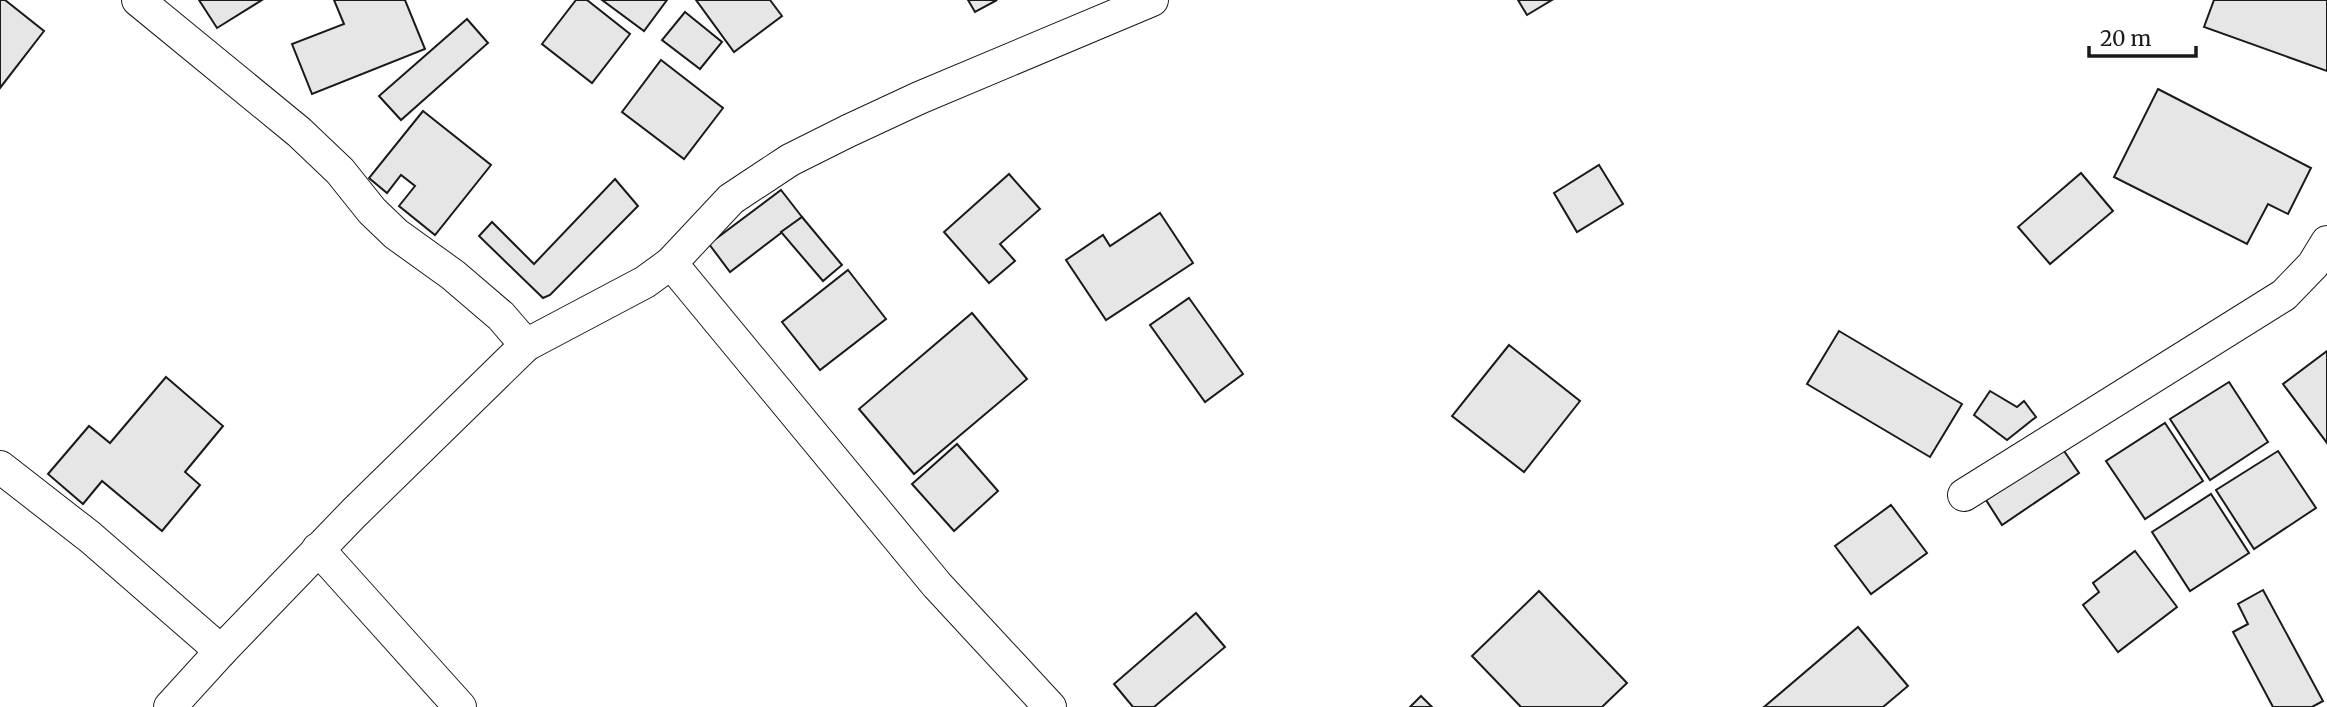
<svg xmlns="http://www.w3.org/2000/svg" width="2327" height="707" font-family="Merriweather,serif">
<rect width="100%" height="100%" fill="#fff"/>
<g fill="#e6e6e6" stroke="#1a1a1a" stroke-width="2">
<polygon points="0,0 5,0 44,31 0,88"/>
<polygon points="199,0 262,0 217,28"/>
<polygon points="334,0 405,0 425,49 312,94 292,44 344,24"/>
<polygon points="576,0 587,0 630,34 592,83 542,44"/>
<polygon points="602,0 667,0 644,31"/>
<polygon points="696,0 770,0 782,16 734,52"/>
<polygon points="968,0 997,0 975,12"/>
<polygon points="1518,0 1552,0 1527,15"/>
<polygon points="2214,0 2327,0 2327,71 2204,27"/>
<polygon points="685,12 722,42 700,69 662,40"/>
<polygon points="467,19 488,43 401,120 379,96"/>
<polygon points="661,60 723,108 684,159 622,112"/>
<polygon points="2158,89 2311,168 2288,214 2268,204 2247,244 2114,177"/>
<polygon points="423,111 491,165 435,235 399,206 415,186 401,175 387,193 369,178"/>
<polygon points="1599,165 1623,204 1577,232 1554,193"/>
<polygon points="2081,173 2113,211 2050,264 2018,227"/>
<polygon points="1009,174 1040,209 1000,244 1015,261 989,283 944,232"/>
<polygon points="615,179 638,206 550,295 543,298 479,236 492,222 534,264"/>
<polygon points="781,190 802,217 730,272 709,244"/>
<polygon points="1160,213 1193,263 1106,320 1066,260 1103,235 1110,246"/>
<polygon points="802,217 842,265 823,281 781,232"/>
<polygon points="848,270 886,319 820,370 782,322"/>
<polygon points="1189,298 1243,374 1205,402 1150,325"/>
<polygon points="972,313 1027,379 914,474 859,409"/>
<polygon points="1839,331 1962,404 1930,457 1807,384"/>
<polygon points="1509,345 1580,401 1524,472 1452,416"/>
<polygon points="2327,351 2327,443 2283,384"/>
<polygon points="166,377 223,426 185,472 200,485 162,531 102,481 83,504 48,474 89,426 110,443"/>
<polygon points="2229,382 2268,442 2210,480 2170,419"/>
<polygon points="1990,391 2017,407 2024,401 2036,417 2007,440 1974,415"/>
<polygon points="2165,423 2203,481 2145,519 2106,461"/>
<polygon points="957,444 998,491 954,531 912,484"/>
<polygon points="2062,448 2079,473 2002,525 1986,500"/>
<polygon points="2278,451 2316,508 2254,549 2216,490"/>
<polygon points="2211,494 2249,553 2190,591 2152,532"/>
<polygon points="1891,505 1927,553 1871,594 1835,546"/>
<polygon points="2135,551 2177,607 2118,652 2083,605 2099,592 2093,583"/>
<polygon points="2263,590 2323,701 2312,707 2273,707 2233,632 2248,624 2238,604"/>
<polygon points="1539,591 1627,683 1602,707 1521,707 1472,656"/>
<polygon points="1196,613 1225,647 1154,707 1133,707 1114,684"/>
<polygon points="1858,627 1908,686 1883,707 1764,707"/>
<polygon points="1421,696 1432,707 1410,707"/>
</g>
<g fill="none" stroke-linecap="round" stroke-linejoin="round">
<defs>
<g id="minor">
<polyline points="138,0 299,132 340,171 372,211 396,234 453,275 501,316 526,345"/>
<polyline points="671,263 937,585 1050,707"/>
<polyline points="0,467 90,537 221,651"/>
<polyline points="1964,495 2284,295 2313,265 2327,242"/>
<polyline points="318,549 460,707"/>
<polyline points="170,707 221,651 354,513 526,345 645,282 671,263 731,199 790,160 848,131 919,98 1152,0"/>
</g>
</defs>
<use href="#minor" stroke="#1a1a1a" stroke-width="34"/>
<use href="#minor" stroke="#fff" stroke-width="32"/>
</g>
<path d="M2089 46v10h107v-10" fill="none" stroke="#1a1a1a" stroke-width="3.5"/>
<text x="2100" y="46" font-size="21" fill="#1a1a1a" stroke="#ffffff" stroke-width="5" paint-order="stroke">20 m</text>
</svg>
